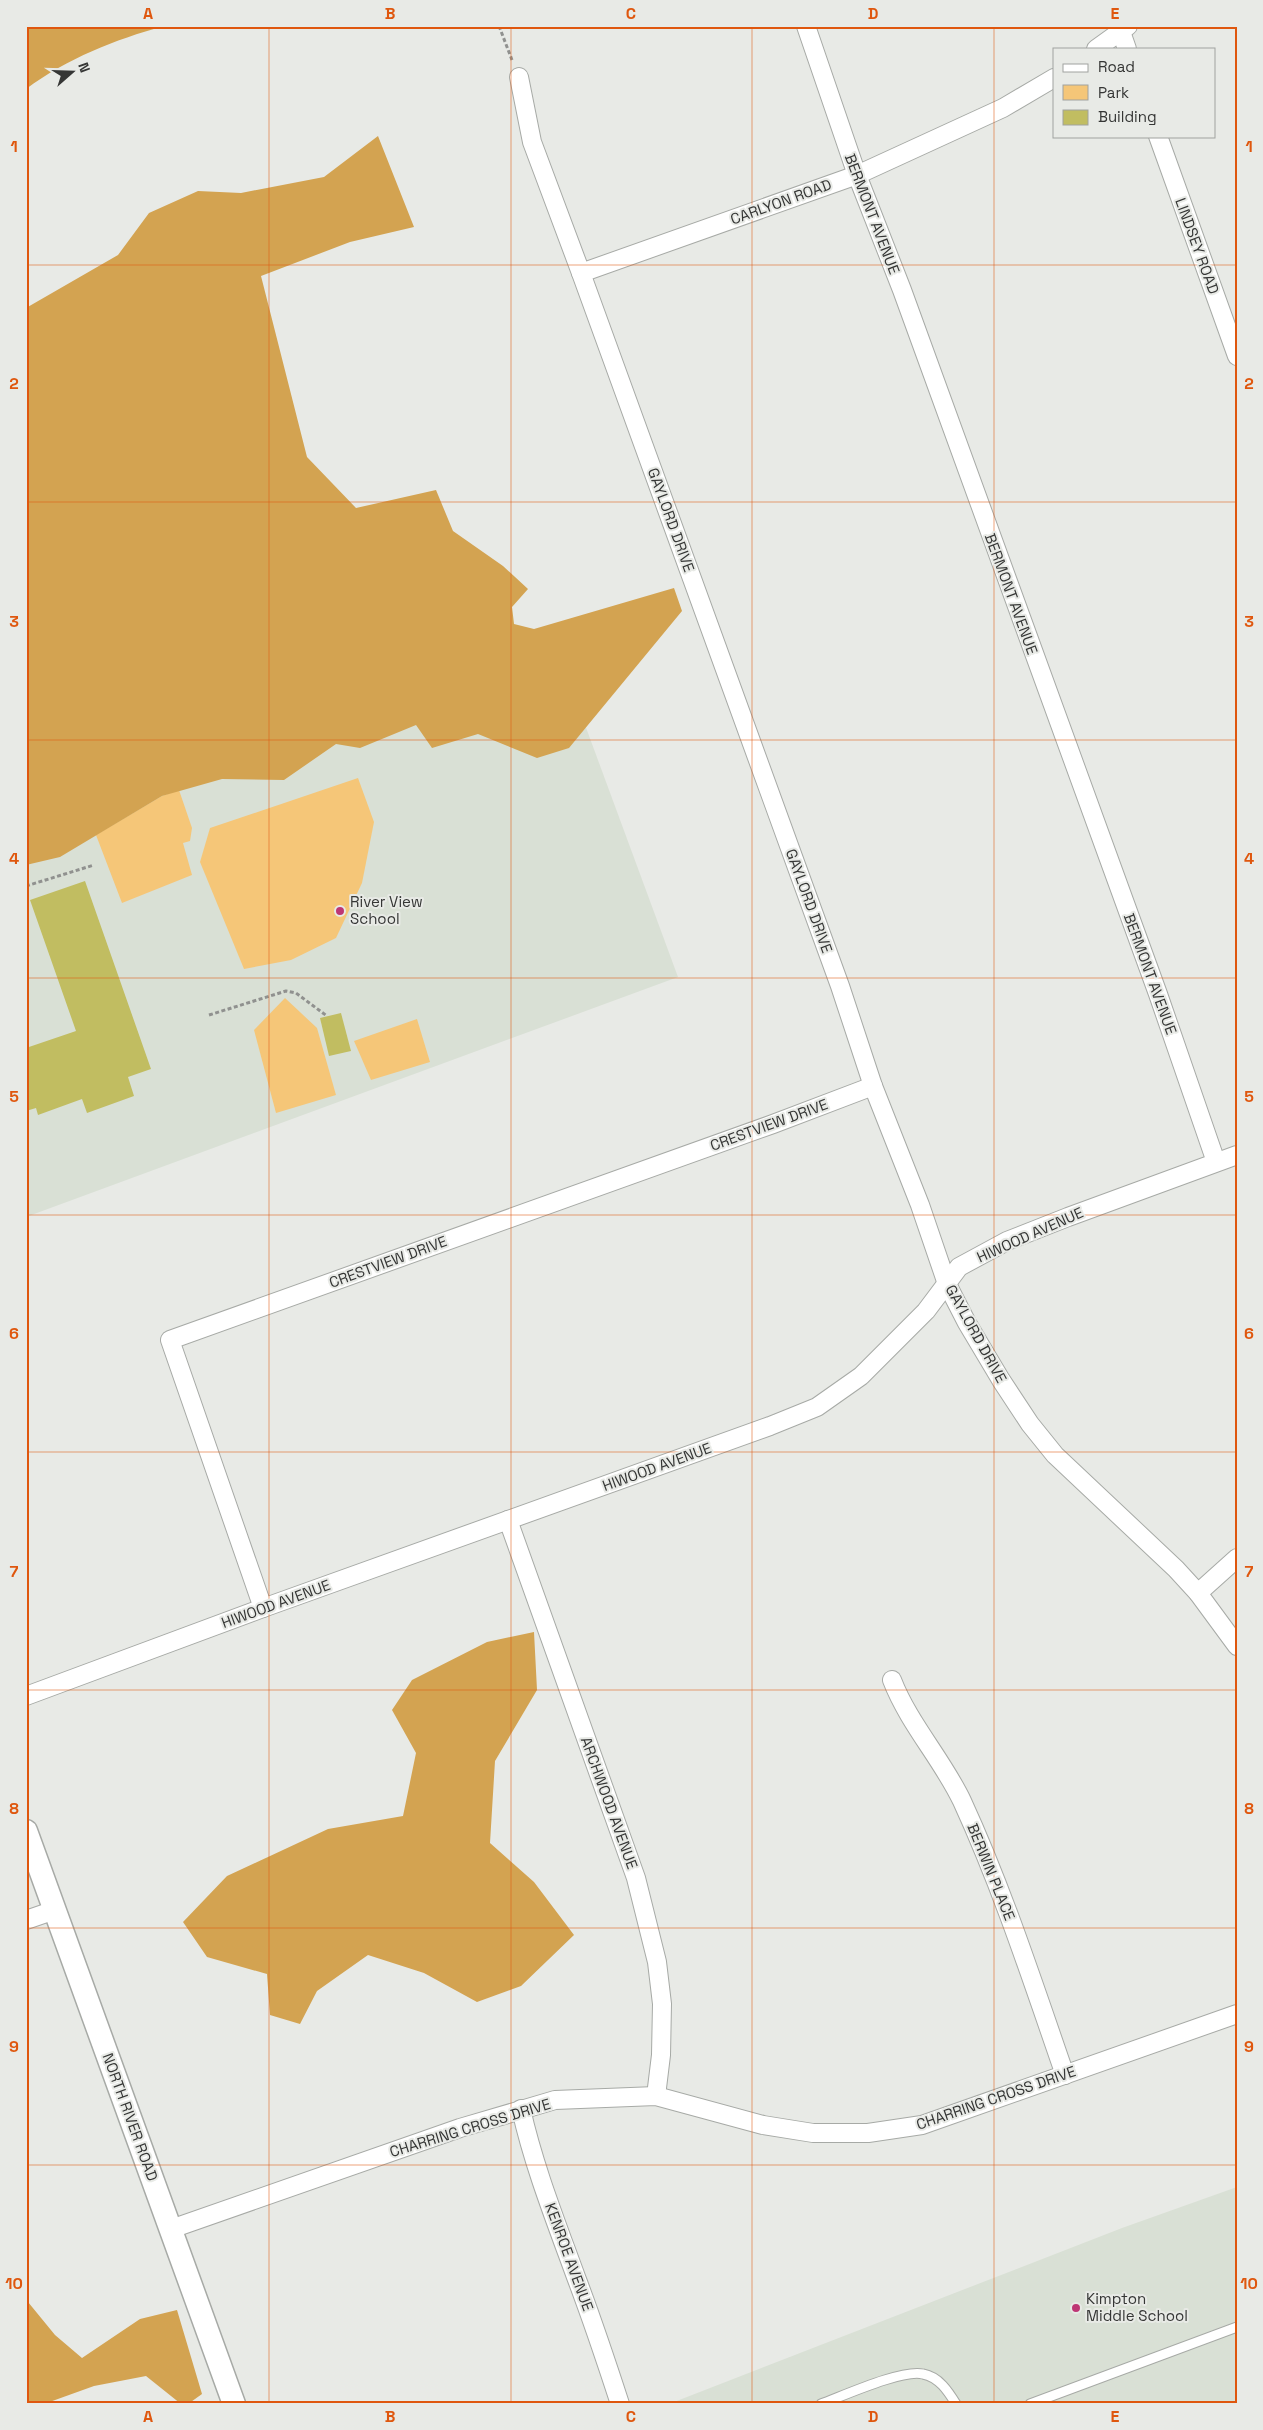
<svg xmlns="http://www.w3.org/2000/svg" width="1263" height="2430" font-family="'Space Grotesk',sans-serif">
<rect width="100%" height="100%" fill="#e8eae6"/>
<g fill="#d9e0d5">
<polygon points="557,649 678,977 26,1217 26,846"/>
<polygon points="1237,2187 1237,2404 669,2404 1122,2228"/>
</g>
<g fill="#f5c678">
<polygon points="358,778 374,822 362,883 336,938 291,960 244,969 200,862 210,828"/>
<polygon points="179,790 192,828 190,841 183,843 192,875 122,903 96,835 162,796"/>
<polygon points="285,998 317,1028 336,1095 276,1113 254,1030"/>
<polygon points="417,1019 430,1062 371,1080 354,1041"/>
</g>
<g fill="#d3a351">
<path d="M38,26H164C114,40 68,58 26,89V29Z"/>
<polygon points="378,136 414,227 350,242 261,276 307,457 356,508 436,490 453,531 503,566 528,589 512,607 514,624 534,629 674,588 682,611 569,748 537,758 478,734 432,748 416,725 360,748 336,744 284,780 222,779 162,796 60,857 26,865 26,308 118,255 149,213 198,191 241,193 324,177"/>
<polygon points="534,1632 537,1690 495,1761 490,1843 534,1882 574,1935 521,1986 477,2002 424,1973 368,1955 317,1991 300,2024 270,2015 267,1974 207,1957 183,1922 227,1876 328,1829 403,1816 416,1753 392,1710 412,1680 487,1642"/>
<polygon points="26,2297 28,2302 55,2335 82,2358 140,2319 177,2310 202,2394 188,2404 181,2404 146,2376 94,2386 44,2404 26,2404"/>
</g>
<g fill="#c1bd61">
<polygon points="85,881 151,1069 128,1077 134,1096 87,1113 82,1099 38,1115 36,1108 26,1111 26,1048 76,1031 30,900"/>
<polygon points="341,1013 351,1051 329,1056 320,1018"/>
</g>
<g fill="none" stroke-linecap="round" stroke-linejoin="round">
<defs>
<g id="service">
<path d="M821,2404C843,2396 902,2369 923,2374C939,2377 948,2391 956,2404"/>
<polyline points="1030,2404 1237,2327"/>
</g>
<g id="minor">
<polyline points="806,26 857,175 902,290 1158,994 1216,1162"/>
<polyline points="1119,26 1127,49"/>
<polyline points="1096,49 1128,26"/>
<polyline points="519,77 532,142 581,273 840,986 873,1086 920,1205 947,1284 967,1323 1001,1380 1030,1424 1055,1455 1176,1569 1198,1593 1237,1646"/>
<polyline points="1158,136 1237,356"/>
<polyline points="581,273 857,175 1003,108 1054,78"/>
<polyline points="508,1520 636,1878 657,1962 662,2004 661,2055 656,2096"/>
<polyline points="1198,1593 1237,1558"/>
<polyline points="263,1608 170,1340 773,1124 873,1086"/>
<path d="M892,1680C909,1724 942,1759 962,1801C1003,1890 1033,1983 1065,2075"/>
<polyline points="26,1696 263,1608 770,1426 817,1407 861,1376 926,1311 959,1267 1007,1241 1068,1217 1237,1155"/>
<polyline points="26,1920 55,1910"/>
<path d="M521,2109C534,2167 556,2222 576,2277C592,2319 606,2361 620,2404"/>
<polyline points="171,2229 460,2128 555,2100 656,2096 763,2125 813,2133 868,2133 922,2125 1237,2014"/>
</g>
<polyline id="tertiary" points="26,1831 234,2404"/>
</defs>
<use href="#service" stroke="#a7aaa6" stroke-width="11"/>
<use href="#minor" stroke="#a7aaa6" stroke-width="20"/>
<use href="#tertiary" stroke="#a7aaa6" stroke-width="25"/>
<g stroke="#90918f" stroke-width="3" stroke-dasharray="4 2.5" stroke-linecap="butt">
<polyline points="499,26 512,60"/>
<polyline points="26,886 94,865"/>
<polyline points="209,1015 286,991 296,993 327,1016"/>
</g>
<use href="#service" stroke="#fff" stroke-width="9"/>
<use href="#minor" stroke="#fff" stroke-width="18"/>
<use href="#tertiary" stroke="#fff" stroke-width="22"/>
</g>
<path fill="none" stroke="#df570e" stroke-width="1" stroke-opacity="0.55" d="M269,26V2404M511,26V2404M752,26V2404M994,26V2404M26,265H1237M26,502H1237M26,740H1237M26,978H1237M26,1215H1237M26,1452H1237M26,1690H1237M26,1928H1237M26,2165H1237"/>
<g fill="#be3674" stroke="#e8eae6" stroke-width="2">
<circle cx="340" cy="911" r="5"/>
<circle cx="1076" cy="2308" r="5"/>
</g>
<g text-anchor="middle" stroke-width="4" stroke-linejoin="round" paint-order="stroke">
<g font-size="15" fill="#353635" stroke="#e8eae6">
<text transform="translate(781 202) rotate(-20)" y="5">CARLYON ROAD</text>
<text transform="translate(872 214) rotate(69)" y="5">BERMONT AVENUE</text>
<text transform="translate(1197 246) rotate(70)" y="5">LINDSEY ROAD</text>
<text transform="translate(671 520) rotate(70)" y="5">GAYLORD DRIVE</text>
<text transform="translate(1011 594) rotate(70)" y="5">BERMONT AVENUE</text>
<text transform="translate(809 901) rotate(70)" y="5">GAYLORD DRIVE</text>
<text transform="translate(1150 974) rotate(70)" y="5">BERMONT AVENUE</text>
<text transform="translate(769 1125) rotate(-20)" y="5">CRESTVIEW DRIVE</text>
<text transform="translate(1030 1235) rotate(-24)" y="5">HIWOOD AVENUE</text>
<text transform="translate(388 1262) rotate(-20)" y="5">CRESTVIEW DRIVE</text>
<text transform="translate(976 1334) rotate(61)" y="5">GAYLORD DRIVE</text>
<text transform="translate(657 1467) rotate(-20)" y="5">HIWOOD AVENUE</text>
<text transform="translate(276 1604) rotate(-20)" y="5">HIWOOD AVENUE</text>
<text transform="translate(609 1803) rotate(70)" y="5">ARCHWOOD AVENUE</text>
<text transform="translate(991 1872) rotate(68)" y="5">BERWIN PLACE</text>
<text transform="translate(996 2098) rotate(-19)" y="5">CHARRING CROSS DRIVE</text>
<text transform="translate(130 2117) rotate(70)" y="5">NORTH RIVER ROAD</text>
<text transform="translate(470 2128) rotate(-17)" y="5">CHARRING CROSS DRIVE</text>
<text transform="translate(569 2257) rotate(70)" y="5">KENROE AVENUE</text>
</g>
<g font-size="15" fill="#353635" stroke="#e8eae6" text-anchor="start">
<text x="350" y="907">River View<tspan x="350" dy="17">School</tspan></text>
<text x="1086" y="2304">Kimpton<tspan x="1086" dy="17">Middle School</tspan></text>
</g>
</g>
<rect width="1263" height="2430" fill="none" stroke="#e8eae6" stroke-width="55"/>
<rect x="1053" y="48" width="162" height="90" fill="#e8eae6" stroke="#a0a29f"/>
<rect x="1063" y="64" width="25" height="8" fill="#ffffff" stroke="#a0a29f"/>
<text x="1098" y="72" font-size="15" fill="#353635">Road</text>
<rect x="1063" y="85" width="25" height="15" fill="#f5c678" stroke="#a0a29f"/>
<text x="1098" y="98" font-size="15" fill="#353635">Park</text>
<rect x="1063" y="110" width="25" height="15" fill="#c1bd61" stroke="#a0a29f"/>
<text x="1098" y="122" font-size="15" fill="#353635">Building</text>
<g transform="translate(72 72) rotate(70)" stroke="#e8eae6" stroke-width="4" paint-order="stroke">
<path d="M0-4L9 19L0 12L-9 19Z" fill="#353635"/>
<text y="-8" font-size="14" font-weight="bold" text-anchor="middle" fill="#353635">N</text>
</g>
<rect x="28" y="28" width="1208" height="2374" fill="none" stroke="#df570e" stroke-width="2"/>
<g font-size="16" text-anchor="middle" font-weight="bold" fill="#df570e">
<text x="148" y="19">A</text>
<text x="390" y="19">B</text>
<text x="631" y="19">C</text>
<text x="873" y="19">D</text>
<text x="1115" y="19">E</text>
<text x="14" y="152">1</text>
<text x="1249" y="152">1</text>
<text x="14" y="389">2</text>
<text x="1249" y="389">2</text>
<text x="14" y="627">3</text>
<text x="1249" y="627">3</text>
<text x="14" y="864">4</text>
<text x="1249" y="864">4</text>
<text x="14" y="1102">5</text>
<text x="1249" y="1102">5</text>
<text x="14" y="1339">6</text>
<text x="1249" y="1339">6</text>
<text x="14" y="1577">7</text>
<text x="1249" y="1577">7</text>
<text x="14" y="1814">8</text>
<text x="1249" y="1814">8</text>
<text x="14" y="2052">9</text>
<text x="1249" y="2052">9</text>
<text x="14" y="2289">10</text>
<text x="1249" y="2289">10</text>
<text x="148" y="2422">A</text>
<text x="390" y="2422">B</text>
<text x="631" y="2422">C</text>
<text x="873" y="2422">D</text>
<text x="1115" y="2422">E</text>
</g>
</svg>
